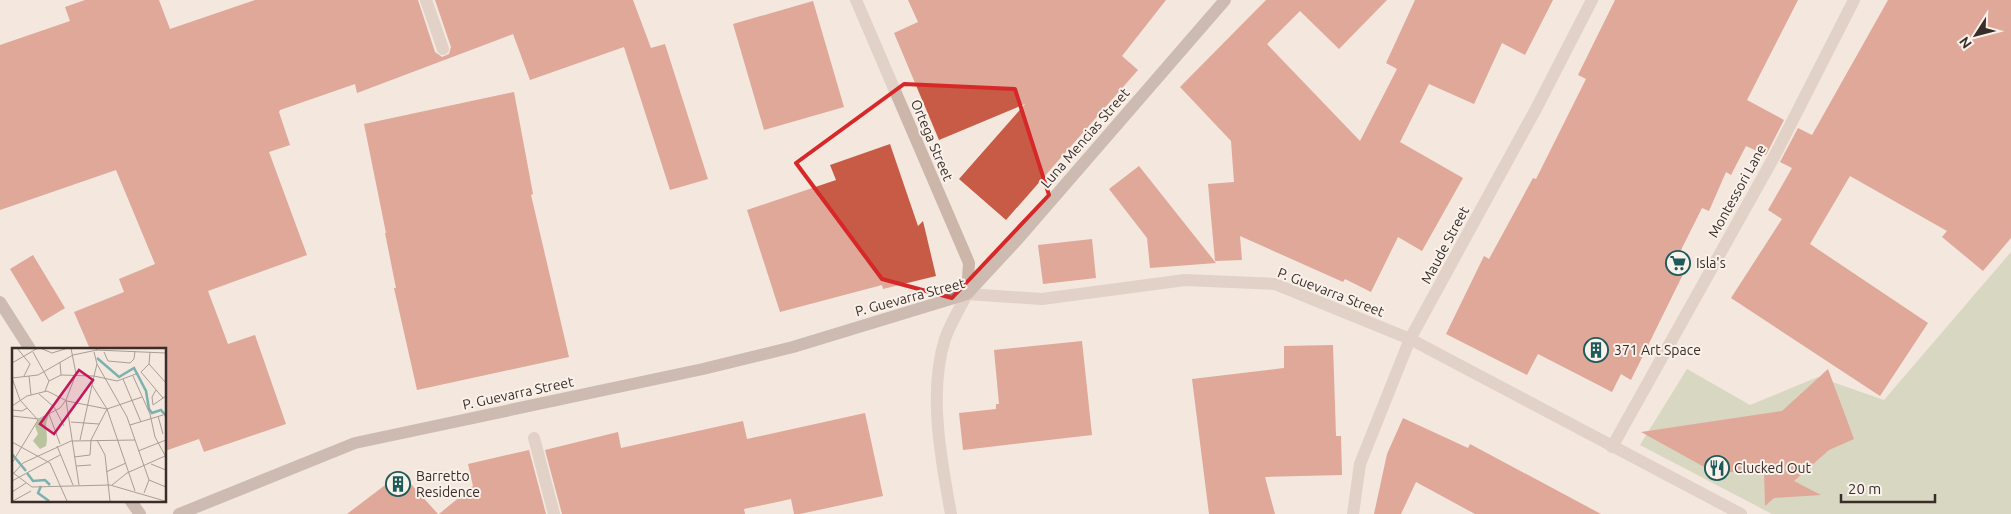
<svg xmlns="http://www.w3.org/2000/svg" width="2011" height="514" font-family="Ubuntu,sans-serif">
<rect width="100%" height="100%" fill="#f3e7de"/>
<polygon fill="#b9c39d" points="2011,252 2011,514 1772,514 1640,445 1687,369 1750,405 1818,377 1884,400"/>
<g fill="#c85b46">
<polygon points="85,0 159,0 170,29 255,0 418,0 435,52 442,57 449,54 451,47 435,0 633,0 651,48 665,44 708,179 670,190 624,47 530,80 513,34 357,93 355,84 280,110 279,112 290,145 269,152 307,255 208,291 228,344 255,335 286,424 204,452 199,439 165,451 165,349 90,349 74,312 124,292 119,279 155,264 116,170 0,210 0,45 70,21 65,7"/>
<polygon points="908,0 1166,0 1122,56 1138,70 1006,220 959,179 1025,104 939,140 894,33 918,22"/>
<polygon points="1266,0 1387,0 1339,49 1300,11 1267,44 1360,141 1397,69 1386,63 1415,0 1553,0 1525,55 1502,43 1474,104 1429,84 1400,142 1463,178 1422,251 1398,237 1371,292 1345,279 1343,282 1240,236 1242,260 1215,261 1208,184 1234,182 1231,141 1180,87"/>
<polygon points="1615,0 1798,0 1747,100 1784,120 1766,155 1746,146 1731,175 1726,172 1709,211 1702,208 1679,254 1690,260 1631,380 1621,374 1612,392 1538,354 1527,375 1446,334 1484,256 1489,259 1533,178 1536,179 1586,79 1578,75"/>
<polygon points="1888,0 2011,0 2011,238 1983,271 1942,237 1947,231 1850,176 1810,244 1928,323 1880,396 1731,298 1782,219 1768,210 1792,168 1780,162 1798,128 1812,135"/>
<polygon points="813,1 844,107 764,130 733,24"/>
<polygon points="514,92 533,194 531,195 569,357 417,390 394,288 396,288 385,233 386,233 364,124"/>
<polygon points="890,144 918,226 923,221 936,276 883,289 882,285 780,312 747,210 836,180 830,165"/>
<polygon points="1139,166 1216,263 1150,268 1147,238 1109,189"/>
<polygon points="1092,239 1096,278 1043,284 1038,245"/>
<polygon points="33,255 65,308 42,322 10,269"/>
<polygon points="1082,341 1092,435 963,450 959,413 996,409 996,404 999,404 994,350"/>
<polygon points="1333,345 1336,436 1341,436 1342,475 1265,477 1275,514 1209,514 1192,379 1284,368 1284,346"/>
<polygon points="1828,369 1854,439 1829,450 1794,481 1821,495 1774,498 1765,506 1764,470 1715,473 1641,432 1782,411"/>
<polygon points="865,413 883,496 800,514 794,514 791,499 744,509 745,514 562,514 545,450 618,432 621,448 743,421 747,439"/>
<polygon points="1403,418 1468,448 1470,444 1601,514 1475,514 1416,482 1401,514 1374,514 1387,454"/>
<polygon points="529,450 546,514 439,514 473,486 468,464"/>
<polygon points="401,473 438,514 347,514"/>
</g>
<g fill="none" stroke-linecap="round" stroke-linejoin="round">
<polyline stroke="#ccb6a9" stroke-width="12" points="534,438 554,514"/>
<g stroke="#ccb6a9" stroke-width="12">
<polyline points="426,0 443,49"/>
<polyline points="1612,447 1774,157 1854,0"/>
<path d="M951,514C941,460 928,392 945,339C950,324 960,308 967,294"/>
<polyline points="1353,514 1360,464 1410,339 1537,107 1592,0"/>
</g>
<polyline stroke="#ccb6a9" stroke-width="12" points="856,0 969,263 967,294 1042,299 1185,280 1275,284 1410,339 1741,514"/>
<g stroke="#9f857a" stroke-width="12">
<polyline points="0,302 30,349"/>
<polyline points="130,500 140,514"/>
<polyline points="179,514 355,443 703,369 793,347 967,294 1017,240 1225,0"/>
</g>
</g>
<path d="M0 0H2011V514H0ZM904,84L1015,89L1049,195L952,298L882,279L796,163Z" fill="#f3e7de" fill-opacity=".55" fill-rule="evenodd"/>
<path fill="none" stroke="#d62828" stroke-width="4" stroke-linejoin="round" d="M904,84L1015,89L1049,195L952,298L882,279L796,163Z"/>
<defs>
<symbol id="supermarket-ring" viewBox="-11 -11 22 22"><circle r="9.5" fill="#faf2ea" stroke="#1d5b5a" stroke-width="1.5"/><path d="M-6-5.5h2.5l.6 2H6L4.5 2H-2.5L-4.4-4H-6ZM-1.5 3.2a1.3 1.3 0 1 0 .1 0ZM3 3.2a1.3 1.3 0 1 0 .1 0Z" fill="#1d5b5a"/></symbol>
<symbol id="building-ring" viewBox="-11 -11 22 22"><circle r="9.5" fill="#faf2ea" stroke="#1d5b5a" stroke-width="1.5"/><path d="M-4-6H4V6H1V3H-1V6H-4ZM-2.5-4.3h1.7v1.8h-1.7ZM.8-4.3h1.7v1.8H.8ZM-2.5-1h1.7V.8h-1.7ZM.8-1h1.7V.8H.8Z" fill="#1d5b5a"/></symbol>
<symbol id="restaurant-ring" viewBox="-11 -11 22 22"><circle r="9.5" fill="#faf2ea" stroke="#1d5b5a" stroke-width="1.5"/><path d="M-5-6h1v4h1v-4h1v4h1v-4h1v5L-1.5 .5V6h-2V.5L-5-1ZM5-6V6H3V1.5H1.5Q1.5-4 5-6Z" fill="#1d5b5a"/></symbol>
</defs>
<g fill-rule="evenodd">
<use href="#supermarket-ring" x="1664" y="249" width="28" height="28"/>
<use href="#building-ring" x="1582" y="336" width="28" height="28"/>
<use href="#restaurant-ring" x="1703" y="454" width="28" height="28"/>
<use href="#building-ring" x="384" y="470" width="28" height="28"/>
</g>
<g text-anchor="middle" stroke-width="4" stroke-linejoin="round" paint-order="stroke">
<g font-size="14" fill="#392d29" stroke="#faf2ea">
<text transform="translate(1085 138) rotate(-49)" y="5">Luna Mencias Street</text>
<text transform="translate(932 140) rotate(67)" y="5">Ortega Street</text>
<text transform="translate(1737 191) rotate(-61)" y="5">Montessori Lane</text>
<text transform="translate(1445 245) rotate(-62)" y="5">Maude Street</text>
<text transform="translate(1331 292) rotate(21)" y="5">P. Guevarra Street</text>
<text transform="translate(910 297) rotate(-15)" y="5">P. Guevarra Street</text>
<text transform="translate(518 393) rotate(-12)" y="5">P. Guevarra Street</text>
</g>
<g font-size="14" fill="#392d29" stroke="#faf2ea" text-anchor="start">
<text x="1696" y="268">Isla's</text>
<text x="1614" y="355">371 Art Space</text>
<text x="1734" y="473">Clucked Out</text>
<text x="416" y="481">Barretto<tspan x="416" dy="16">Residence</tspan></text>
</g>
</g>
<g transform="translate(12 348)">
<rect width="154" height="154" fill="#f3e7de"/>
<path d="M37,67L34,75L35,92L34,98L28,101L21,93L26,86L23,78L26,72Z" fill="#b9c39d"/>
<path fill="none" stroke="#7cb1af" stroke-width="2.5" d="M85,10L107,29L122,20L134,43L137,61L140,65L149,62L154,68M0,106L14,123M15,125L21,133L33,132L38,137M29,138L26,145L37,153"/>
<path fill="none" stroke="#a99d96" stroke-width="1" d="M5,0L18,16L12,28M28,0L40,5L56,0M59,0L64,26L54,52L67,137M84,2L154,5M21,4L37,33M92,4L96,13L118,15L122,11L123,3M138,4L137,16L154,35M48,14L49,27L82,28L85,16L82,4M0,15L26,0M85,16L115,69L137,132L132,145M137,16L129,24L151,50M17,28L19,47M121,28L138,66L143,89L154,109M0,30L8,52L26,72L0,115M0,30L26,27L61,7L85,2M111,31L129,74M80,37L95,61L123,143M144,42L140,49L141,57L154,48M33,43L37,33L49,27M27,46L42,59L52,78M0,58L15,48L35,43L55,53L95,61L130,49M0,62L10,63L15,60M37,66L48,96M0,68L27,71L48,60L54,52M146,68L151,86M59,74L87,76M118,77L151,67M68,92L82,28L105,33L124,26M85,92L93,107L98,153M0,94L38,115L55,153M45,98L61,137M126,103L154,92M62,109L78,107L79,92L95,61M139,116L154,122M64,118L79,117M0,124L20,139L98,137L153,153M94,124L114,115M2,125L11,115L59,93L123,92M137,132L154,139M0,133L48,107M100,137L115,125L153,108M0,144L14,135M1,153L19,143"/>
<path fill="#c2185b" fill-opacity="0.15" stroke="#c2185b" stroke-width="2.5" d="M67,22L81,32L42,86L28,76Z"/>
<rect width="154" height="154" fill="none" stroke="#392d29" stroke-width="2.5"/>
</g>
<g transform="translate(1976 35) rotate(234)" stroke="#faf2ea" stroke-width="4" paint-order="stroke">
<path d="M0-4L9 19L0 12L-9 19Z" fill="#392d29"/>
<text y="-8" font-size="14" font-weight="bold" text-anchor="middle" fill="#392d29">N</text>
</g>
<path d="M1841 494v8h94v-8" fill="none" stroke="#392d29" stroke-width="2.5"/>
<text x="1848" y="494" font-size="15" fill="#392d29" stroke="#faf2ea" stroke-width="4" paint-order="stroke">20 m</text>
</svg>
